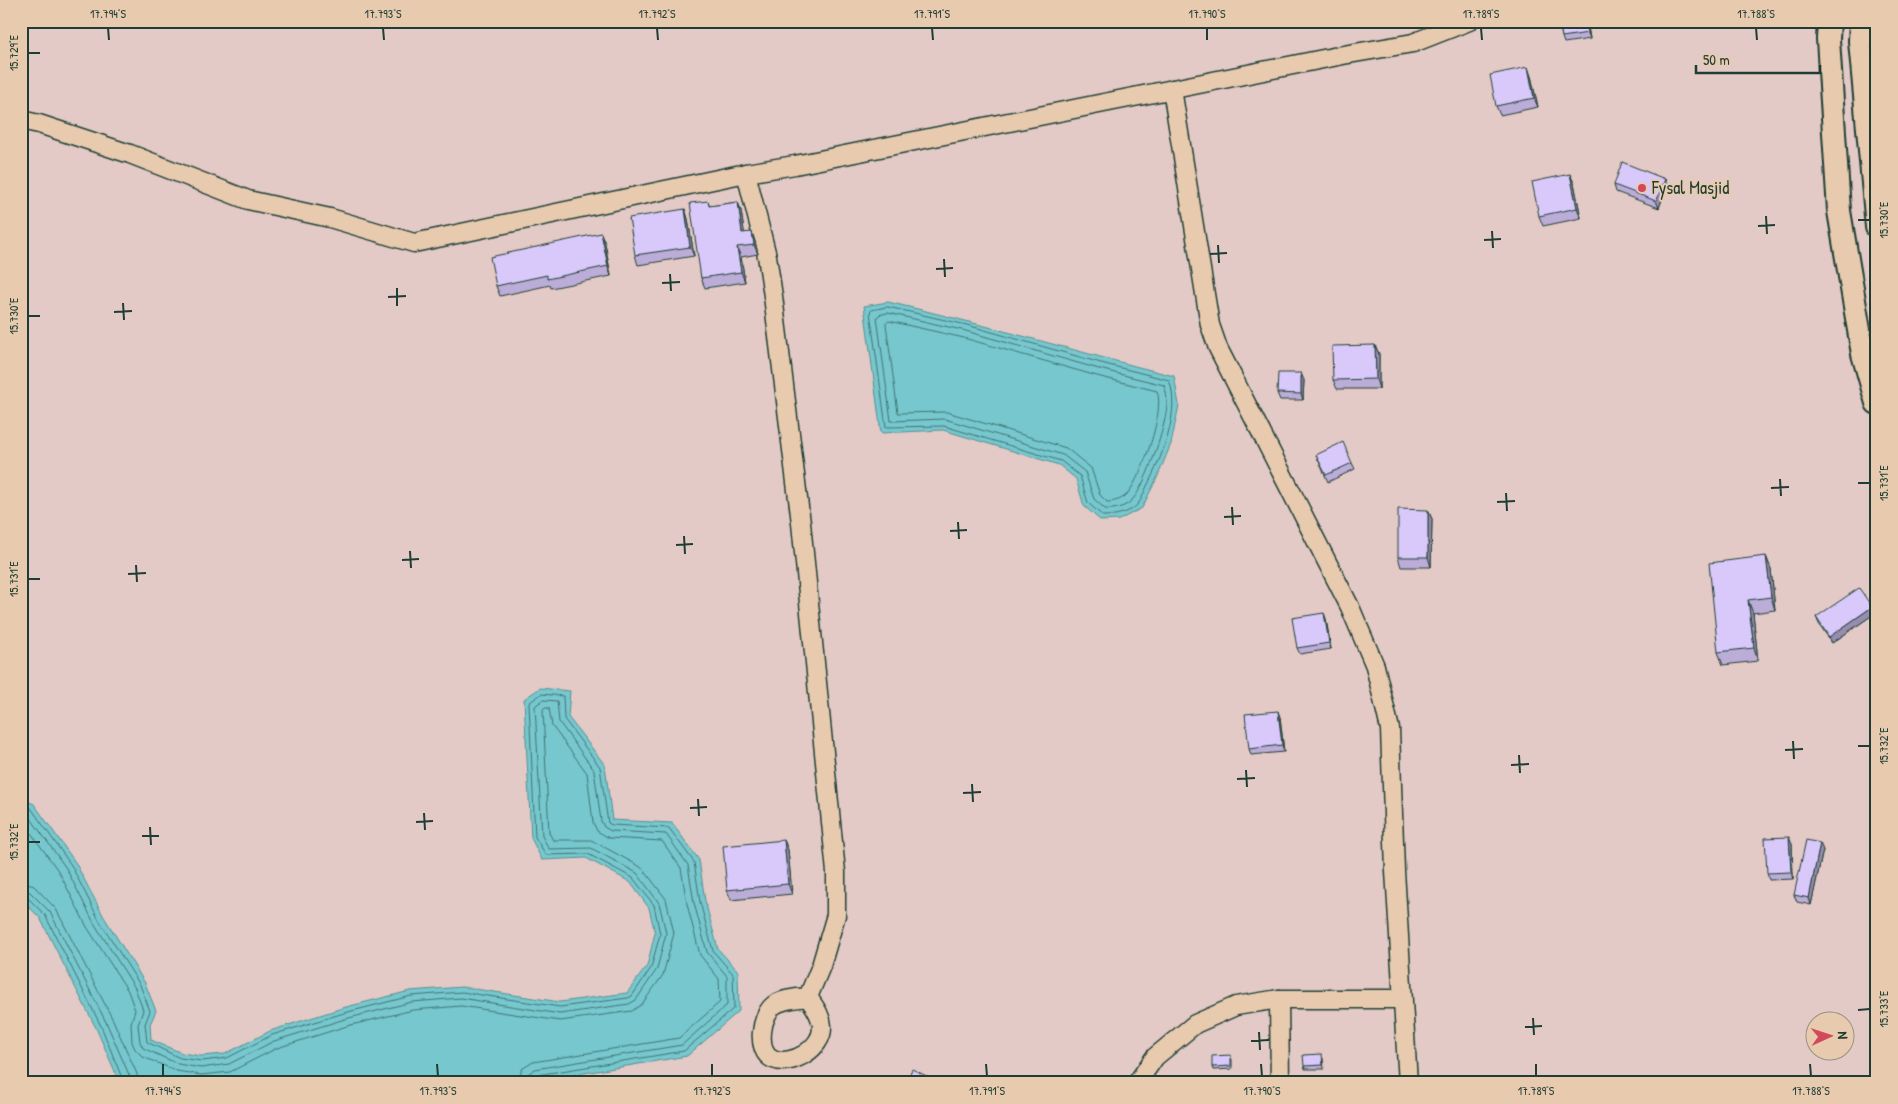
<svg xmlns="http://www.w3.org/2000/svg" width="1898" height="1104" font-family="'Patrick Hand',sans-serif">
<rect width="100%" height="100%" fill="#e4cac6"/>
<filter id="ink" filterUnits="userSpaceOnUse"><feTurbulence type="fractalNoise" baseFrequency=".02" numOctaves="2"/><feDisplacementMap in="SourceGraphic" scale="10" xChannelSelector="R" yChannelSelector="G"/><feConvolveMatrix kernelMatrix="1 2 1 2 8 2 1 2 1" color-interpolation-filters="sRGB"/></filter>
<g filter="url(#ink)">
<g fill="#76c7ce" stroke="#539090">
<path d="M888,302C984,324 1078,352 1174,376L1179,405L1171,444L1157,478L1142,508L1119,520L1101,521L1084,506L1076,479L1059,465L943,430L881,433L864,306Z"/>
<polygon points="540,688 570,691 568,717 605,765 612,820 672,823 699,860 705,901 718,949 738,971 739,1011 687,1056 524,1083 120,1083 96,1028 40,918 21,899 21,798 34,804 75,862 104,917 145,983 156,1011 150,1024 151,1040 182,1053 201,1056 225,1054 270,1031 342,1008 410,991 462,987 560,1002 627,993 647,966 655,933 649,908 630,882 586,858 542,860 531,838 524,699"/>
</g>
<g fill="none" stroke-linecap="round" stroke-linejoin="round">
<g stroke="#427472" stroke-width="1">
<path d="M888,307L967,325L1101,363L1169,380C1181,412 1162,457 1147,486C1144,492 1142,499 1138,504C1131,513 1114,516 1103,516L1088,503L1080,476L1061,461L944,426L886,427L870,312L872,310Z"/>
<path d="M888,313L966,331L1099,369L1164,385C1166,390 1167,398 1167,404C1167,423 1146,485 1133,499C1127,507 1114,510 1105,509L1094,499L1085,472L1063,455L945,419L891,421L877,317L879,315Z"/>
<path d="M889,321L964,338L1097,376L1157,391C1165,412 1142,475 1128,493C1124,499 1114,502 1107,502L1100,495L1091,468L1066,448L947,412L898,413L886,324Z"/>
<polyline points="21,804 31,808 71,865 99,920 140,985 150,1011 145,1024 147,1042 180,1058 202,1061 227,1058 272,1035 344,1013 411,996 462,992 560,1007 628,998 632,996 651,968 660,934 654,905 633,878 588,854 546,855 535,837 529,703 541,694 563,696 564,719 600,767 608,823 612,825 669,828 694,862 700,902 713,951 733,974 734,1008 684,1051 537,1075 533,1078 532,1083"/>
<polyline points="21,811 27,813 66,868 94,923 135,988 143,1010 138,1025 140,1042 143,1048 178,1064 201,1068 229,1064 274,1041 345,1019 412,1002 461,998 560,1014 629,1004 636,1000 657,969 666,933 659,903 637,873 591,848 549,849 542,836 535,706 543,700 557,701 559,722 594,770 601,821 604,827 611,831 666,834 688,865 694,903 707,952 727,976 727,1005 682,1045 535,1069 528,1074 526,1083"/>
<polyline points="21,819 59,872 87,927 128,991 135,1010 131,1023 132,1042 135,1049 143,1057 177,1071 201,1075 230,1072 277,1048 347,1026 413,1010 461,1006 560,1021 632,1011 642,1004 663,975 674,933 666,899 644,870 639,866 591,840 553,840 549,833 543,710 545,708 549,708 552,726 587,773 593,822 597,831 609,838 662,841 681,868 687,904 700,955 719,979 720,1002 679,1038 533,1062 522,1069 518,1083"/>
<polyline points="21,882 34,886 56,909 113,1020 137,1074 138,1083"/>
<polyline points="21,890 30,892 50,912 107,1024 130,1077 131,1083"/>
<polyline points="21,896 27,897 45,915 101,1026 124,1083"/>
</g>
<defs>
<g id="minor">
<polyline points="1172,89 1210,325 1218,348 1350,607 1375,666 1390,729 1395,871 1408,1083"/>
<polyline points="21,120 39,124 130,154 248,200 330,218 414,243 746,173 795,165 1343,55 1413,43 1469,21"/>
<path d="M746,173L767,256L773,296L801,523L836,872V915L821,966L808,997C798,998 783,999 774,1005C761,1015 755,1051 773,1059C792,1067 822,1048 822,1028C822,1016 814,1006 808,997"/>
<polyline points="1279,999 1280,1083"/>
<polyline points="1137,1083 1155,1057 1195,1024 1236,1006 1279,999 1402,999"/>
</g>
<g id="major">
<polyline points="1829,21 1828,39 1839,211 1863,354 1877,403"/>
<polyline points="1861,21 1860,41 1877,227"/>
</g>
</defs>
<use href="#minor" stroke="#1f3d34" stroke-width="21"/>
<use href="#major" stroke="#1f3d34" stroke-width="26"/>
<use href="#minor" stroke="#e8cbaf" stroke-width="18"/>
<use href="#major" stroke="#e8cbaf" stroke-width="22"/>
</g>
<g fill="#bbadd8" stroke="#1f3d34">
<polygon points="1559,21 1587,21 1590,39 1564,43 1562,37"/>
<polygon points="1531,76 1538,107 1500,115 1496,106"/>
<polygon points="1570,174 1574,183 1581,218 1543,226 1539,216"/>
<polygon points="1614,185 1667,185 1659,208 1616,192"/>
<polygon points="708,201 710,206 738,202 741,211 744,233 755,241 758,254 741,257 745,282 705,288 701,278"/>
<polygon points="685,209 688,219 694,256 638,265 635,255"/>
<polygon points="605,243 611,276 551,288 550,285 500,296 496,286"/>
<polygon points="1375,345 1379,354 1379,389 1337,389 1333,380"/>
<polygon points="1304,380 1303,400 1280,400 1277,393"/>
<polygon points="1316,455 1352,463 1355,469 1328,482"/>
<polygon points="1428,510 1432,519 1431,567 1401,567 1398,557"/>
<polygon points="1766,556 1771,569 1775,610 1753,613 1758,661 1723,665 1718,652"/>
<polygon points="1324,613 1326,619 1331,649 1300,654 1297,648"/>
<polygon points="1874,614 1832,643 1819,624 1816,617"/>
<polygon points="1280,717 1284,752 1251,755 1249,749"/>
<polygon points="784,840 788,850 792,894 731,900 727,890"/>
<polygon points="1792,844 1793,879 1769,880 1767,873"/>
<polygon points="1823,850 1811,905 1797,902 1794,895"/>
<polygon points="1323,1058 1324,1069 1305,1069 1304,1066"/>
<polygon points="1232,1059 1232,1069 1213,1070 1212,1067"/>
</g>
<g fill="#988db0" stroke="#1f3d34">
<polygon points="1586,21 1587,21 1590,39 1588,33"/>
<polygon points="1528,67 1531,76 1538,107 1534,98"/>
<polygon points="1570,174 1574,183 1581,218 1577,208"/>
<polygon points="1665,179 1667,185 1659,208 1656,201"/>
<polygon points="738,202 741,211 746,243 742,233"/>
<polygon points="685,209 688,219 694,256 690,247"/>
<polygon points="752,232 755,241 758,254 754,245"/>
<polygon points="601,233 605,243 611,276 608,266"/>
<polygon points="737,247 741,257 745,282 741,272"/>
<polygon points="1375,345 1379,354 1379,389 1376,379"/>
<polygon points="1301,373 1304,380 1303,400 1301,394"/>
<polygon points="1428,510 1432,519 1431,567 1428,557"/>
<polygon points="1766,556 1771,569 1775,610 1771,597"/>
<polygon points="1748,600 1753,613 1758,661 1754,648"/>
<polygon points="1872,607 1874,614 1832,643 1829,637"/>
<polygon points="1324,613 1326,619 1331,649 1329,643"/>
<polygon points="1278,711 1280,717 1284,752 1282,745"/>
<polygon points="1789,837 1792,844 1793,879 1791,872"/>
<polygon points="784,840 788,850 792,894 788,884"/>
<polygon points="1820,843 1823,850 1811,905 1809,898"/>
</g>
<g fill="#d9c9fb" stroke="#1f3d34">
<polygon points="1559,21 1586,21 1588,33 1562,37"/>
<polygon points="1528,67 1534,98 1496,106 1490,75"/>
<polygon points="1622,162 1665,179 1656,201 1614,185"/>
<polygon points="1570,174 1577,208 1539,216 1532,182"/>
<polygon points="708,201 709,206 738,202 742,233 752,232 754,245 737,247 741,272 701,278 690,203"/>
<polygon points="685,209 690,247 635,255 629,218"/>
<polygon points="601,233 608,266 547,279 547,275 496,286 490,257"/>
<polygon points="1375,345 1376,379 1333,380 1332,346"/>
<polygon points="1278,373 1301,373 1301,394 1277,393"/>
<polygon points="1343,442 1352,463 1326,475 1316,455"/>
<polygon points="1398,509 1428,510 1428,557 1398,557"/>
<polygon points="1766,556 1771,597 1748,600 1754,648 1718,652 1709,563"/>
<polygon points="1859,588 1872,607 1829,637 1816,617"/>
<polygon points="1324,613 1329,643 1297,648 1292,618"/>
<polygon points="1278,711 1282,745 1249,749 1245,714"/>
<polygon points="1789,837 1791,872 1767,873 1765,838"/>
<polygon points="784,840 788,884 727,890 723,846"/>
<polygon points="1806,840 1820,843 1809,898 1794,895"/>
<polygon points="1322,1054 1323,1065 1304,1066 1303,1055"/>
<polygon points="1231,1055 1231,1066 1212,1067 1212,1056"/>
<polygon points="912,1069 935,1080 933,1083 906,1083"/>
<polygon points="1359,1079 1359,1083 1340,1083 1340,1080"/>
<polygon points="1324,1080 1324,1083 1305,1083 1305,1081"/>
</g>
</g>
<path fill="none" stroke="#1f3d34" stroke-width="2" d="M108,28L109,40M383,28L384,40M657,28L658,40M932,28L933,40M1207,28V40M1481,28L1482,40M1756,28L1757,40M28,53H40M1766,216L1767,234M1858,220H1870M1758,226L1775,225M1492,231L1493,248M1484,240L1501,239M1218,245L1219,263M1210,254L1227,253M944,259L945,277M936,269L953,268M670,274L671,291M662,283L680,282M397,288V306M388,297L406,296M123,303L124,320M114,312L132,311M28,316H40M1780,479L1781,496M1858,483H1870M1771,488L1789,487M1506,493L1507,511M1497,502L1515,501M1232,507L1233,525M1224,517L1241,516M958,522L959,539M950,531L967,530M684,536L685,554M676,545L693,544M410,551L411,568M402,560L419,559M136,565L137,582M128,574L146,573M28,579H40M1793,741L1794,759M1858,746H1870M1785,750L1803,749M1519,755L1520,773M1511,765L1529,764M1246,770L1247,787M1237,779L1255,778M972,784L973,802M963,793L981,792M698,799L699,816M690,808L707,807M424,813L425,830M416,822L433,821M150,827L151,845M142,836H159M28,842H40M1858,1010L1870,1009M1533,1018L1534,1035M1525,1027L1542,1026M1259,1032L1260,1050M1251,1041L1269,1040M163,1064V1076M437,1064L438,1076M712,1064V1076M986,1064L987,1076M1261,1064L1262,1076M1536,1064V1076M1810,1064L1811,1076"/>
<circle fill="#d1495b" stroke="#e8cbaf" stroke-width="2" cx="1642" cy="188" r="5"/>
<g text-anchor="middle" stroke-width="4" stroke-linejoin="round" paint-order="stroke">
<g font-size="18" fill="#1f3d34" stroke="#e8cbaf" text-anchor="start">
<text x="1652" y="194">Fysal Masjid</text>
</g>
</g>
<rect width="1898" height="1104" fill="none" stroke="#e8cbaf" stroke-width="55"/>
<g transform="translate(1830 1036) rotate(87)"><circle r="24" fill="#e8cbaf" stroke="#98927e"/>
<path d="M0-4L9 19L0 12L-9 19Z" fill="#d1495b"/>
<text y="-8" font-size="14" font-weight="bold" text-anchor="middle" fill="#1f3d34">N</text>
</g>
<path d="M1696 65v8h124v-8" fill="none" stroke="#1f3d34" stroke-width="2.5"/>
<text x="1703" y="65" font-size="15" fill="#1f3d34" stroke="#e8cbaf" stroke-width="4" paint-order="stroke">50 m</text>
<rect x="28" y="28" width="1842" height="1048" fill="none" stroke="#1f3d34" stroke-width="2"/>
<g font-size="12" text-anchor="middle" fill="#1f3d34">
<text x="108" y="18">17.794°S</text>
<text x="383" y="18">17.793°S</text>
<text x="657" y="18">17.792°S</text>
<text x="932" y="18">17.791°S</text>
<text x="1207" y="18">17.790°S</text>
<text x="1481" y="18">17.789°S</text>
<text x="1756" y="18">17.788°S</text>
<text transform="translate(14 53) rotate(-90)" y="4">15.729°E</text>
<text transform="translate(1884 220) rotate(-90)" y="4">15.730°E</text>
<text transform="translate(14 316) rotate(-90)" y="4">15.730°E</text>
<text transform="translate(1884 483) rotate(-90)" y="4">15.731°E</text>
<text transform="translate(14 579) rotate(-90)" y="4">15.731°E</text>
<text transform="translate(1884 746) rotate(-90)" y="4">15.732°E</text>
<text transform="translate(14 842) rotate(-90)" y="4">15.732°E</text>
<text transform="translate(1884 1009) rotate(-90)" y="4">15.733°E</text>
<text x="163" y="1095">17.794°S</text>
<text x="438" y="1095">17.793°S</text>
<text x="712" y="1095">17.792°S</text>
<text x="987" y="1095">17.791°S</text>
<text x="1262" y="1095">17.790°S</text>
<text x="1536" y="1095">17.789°S</text>
<text x="1811" y="1095">17.788°S</text>
</g>
</svg>
